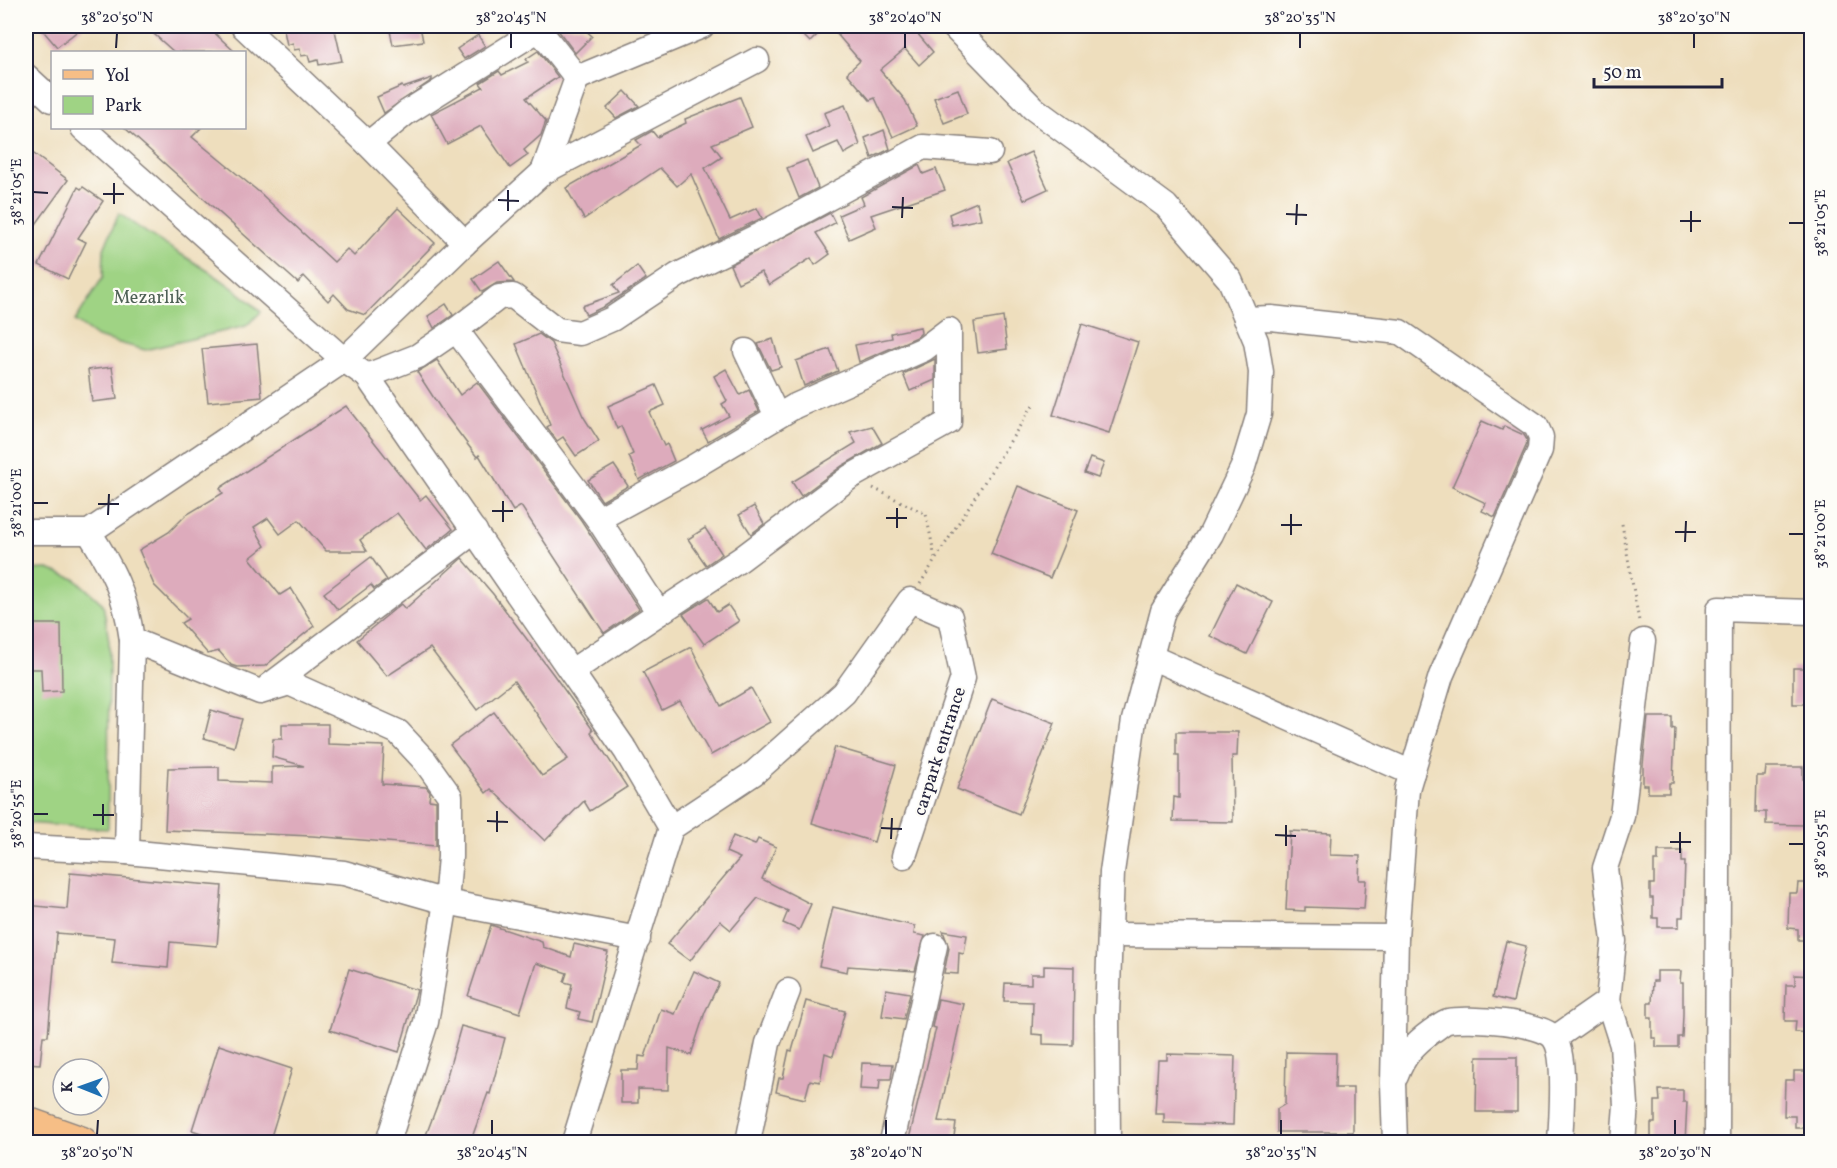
<svg xmlns="http://www.w3.org/2000/svg" width="1837" height="1168" font-family="Vollkorn,serif">
<rect width="100%" height="100%" fill="#fdfcf7"/>
<filter id="ink" filterUnits="userSpaceOnUse"><feTurbulence type="fractalNoise" baseFrequency=".0167" numOctaves="2"/><feDisplacementMap in="SourceGraphic" scale="12" xChannelSelector="R" yChannelSelector="G"/><feConvolveMatrix kernelMatrix="1 2 1 2 8 2 1 2 1" color-interpolation-filters="sRGB"/></filter>
<filter id="wash" filterUnits="userSpaceOnUse"><feTurbulence type="fractalNoise" baseFrequency=".008" numOctaves="4" result="noise"/><feDisplacementMap in="SourceGraphic" scale="24" xChannelSelector="R" yChannelSelector="G"/><feGaussianBlur stdDeviation="1.35" result="paint"/><feColorMatrix in="noise" values="0 0 0 0 0 0 0 0 0 0 0 0 0 0 0 0 0 1.4 0 .05"/><feComposite in="paint" operator="in"/></filter>
<g filter="url(#wash)">
<rect width="100%" height="100%" fill="#eedebd"/>
<g fill="#9fd384" stroke="#607a60" stroke-width="1.5">
<path d="M119,213C164,249 220,271 261,312L246,326L145,350L97,337L75,321L103,277L104,249Z"/>
<polygon points="48,569 75,579 103,604 109,641 108,829 26,823 26,570"/>
</g>
<g id="blocks">
<g fill="#ddabbc">
<polygon points="39,26 84,26 57,47"/>
<polygon points="145,26 207,26 235,52 174,52"/>
<polygon points="283,26 334,26 342,61 319,65 318,60 310,62 308,55 301,56 300,49 294,50 293,43 287,45"/>
<polygon points="389,26 420,26 423,41 393,45"/>
<polygon points="562,26 581,26 592,36 575,53 558,30"/>
<polygon points="794,26 815,26 818,34 810,42"/>
<polygon points="830,26 911,26 933,52 919,65 905,49 880,70 905,100 917,126 893,137 875,98 870,100 847,73 860,61"/>
<polygon points="478,35 485,46 464,59 457,49"/>
<polygon points="538,51 558,77 526,98 546,121 541,135 524,150 528,155 510,168 481,126 447,144 431,114 483,87 480,83 499,71 502,75 528,62 526,59"/>
<polygon points="432,78 432,80 384,113 377,97 402,86 403,88"/>
<polygon points="958,89 967,114 944,123 934,98"/>
<polygon points="625,91 639,106 616,118 607,108"/>
<polygon points="740,97 752,127 712,144 722,157 705,168 730,220 757,208 762,218 719,239 691,174 677,186 660,168 584,219 566,188 641,145 636,140 652,131 657,137 686,123 685,119"/>
<polygon points="845,105 860,145 844,154 838,142 813,153 806,137 829,126 824,113"/>
<polygon points="125,128 201,128 192,137 259,192 334,262 347,249 354,256 398,208 435,243 365,315 348,309 334,294 328,301 304,276 298,283"/>
<polygon points="884,130 890,149 872,158 865,138"/>
<polygon points="26,148 68,180 26,238"/>
<polygon points="1031,152 1048,189 1024,200 1007,163"/>
<polygon points="807,160 818,188 799,198 787,168"/>
<polygon points="919,165 923,174 936,169 945,190 871,215 876,227 849,239 839,215 864,204 861,197"/>
<polygon points="78,187 81,189 83,187 103,201 78,238 86,242 68,279 39,265"/>
<polygon points="977,202 981,219 952,225 949,214"/>
<polygon points="830,213 835,223 816,233 830,254 815,265 811,258 769,285 761,272 738,283 730,265"/>
<polygon points="499,261 514,282 497,283 482,292 473,279"/>
<polygon points="637,266 646,279 605,306 586,315 582,306 619,293 613,285"/>
<polygon points="446,304 453,315 434,328 428,316"/>
<polygon points="1003,317 1007,349 978,353 974,322"/>
<polygon points="1082,324 1138,342 1109,433 1053,415"/>
<polygon points="920,327 921,333 917,337 859,362 855,345 892,338 891,333"/>
<polygon points="539,334 551,343 583,416 599,441 576,456 563,437 557,441 547,427 550,425 516,344"/>
<polygon points="773,339 781,367 771,370 758,344"/>
<polygon points="257,344 262,397 208,402 202,349"/>
<polygon points="830,349 838,371 804,386 796,361"/>
<polygon points="935,359 935,380 910,391 903,374"/>
<polygon points="437,360 460,395 477,382 581,520 639,609 604,633 521,506 513,511 479,455 477,457 441,409 417,372"/>
<polygon points="112,367 117,399 92,402 88,370"/>
<polygon points="726,369 740,395 749,390 759,411 708,441 702,430 729,416 722,404 727,401 714,376"/>
<polygon points="656,385 665,405 649,412 664,446 667,444 674,461 639,480 629,456 633,454 621,426 617,429 608,406"/>
<polygon points="346,406 420,500 426,495 453,529 426,550 397,513 360,540 367,551 326,551 299,520 280,534 268,518 254,527 265,546 250,558 280,595 291,588 314,626 265,666 237,667 231,665 219,651 208,654 181,623 188,619 154,585 139,550 169,532 186,515 223,493 220,488"/>
<polygon points="1482,421 1502,430 1504,426 1524,435 1527,440 1526,446 1495,517 1482,511 1486,503 1452,487"/>
<polygon points="872,426 882,443 842,466 801,496 792,482 856,443 850,432"/>
<polygon points="1090,458 1104,463 1098,478 1084,473"/>
<polygon points="614,465 628,486 602,501 588,480"/>
<polygon points="1018,486 1078,510 1050,578 991,554"/>
<polygon points="754,506 764,524 751,534 739,515"/>
<polygon points="705,528 722,554 706,565 688,539"/>
<polygon points="371,557 387,580 374,589 371,585 338,610 324,593"/>
<polygon points="462,558 493,594 553,674 593,730 591,732 627,787 590,811 584,801 545,841 491,789 486,793 450,745 494,712 542,776 568,759 514,681 477,710 430,648 387,676 357,640 401,604 405,609"/>
<polygon points="1236,583 1273,602 1247,654 1210,636"/>
<polygon points="708,598 717,612 728,605 739,621 704,644 683,614"/>
<polygon points="27,624 61,624 62,691 42,692 41,669 27,669"/>
<polygon points="691,647 721,706 751,688 770,722 711,755 680,701 662,710 643,672"/>
<rect x="1793" y="668" width="19" height="36"/>
<polygon points="992,699 1055,723 1019,814 957,789"/>
<polygon points="211,710 242,719 234,747 204,738"/>
<polygon points="1648,717 1672,717 1672,729 1675,728 1673,783 1669,783 1669,793 1648,793 1648,785 1643,785 1643,765"/>
<polygon points="282,724 328,724 328,744 384,746 382,784 426,787 430,792 429,800 436,801 436,846 312,836 165,830 168,768 219,767 219,781 272,783 272,767 304,766 272,757 273,739 282,739"/>
<polygon points="1176,732 1238,732 1237,756 1232,756 1233,822 1173,821 1174,797 1179,798 1179,755 1176,755"/>
<polygon points="835,747 896,765 874,842 812,823"/>
<polygon points="1766,767 1803,767 1803,779 1812,779 1812,814 1804,814 1804,825 1766,824 1766,812 1756,812 1757,776 1765,776"/>
<polygon points="1290,831 1331,833 1330,855 1360,856 1359,880 1366,880 1364,909 1305,907 1305,911 1286,910"/>
<polygon points="733,836 755,845 758,839 776,847 762,879 811,904 799,930 783,923 788,911 758,898 731,930 720,921 690,961 667,944 740,858 726,852"/>
<polygon points="1658,851 1682,851 1682,862 1685,862 1683,917 1679,917 1679,927 1658,927 1658,918 1653,918 1653,898 1650,898 1650,884 1654,884 1654,861 1658,861"/>
<polygon points="70,873 222,886 217,946 170,942 168,968 112,963 115,938 57,933 48,1036 43,1036 40,1064 26,1063 26,905 67,909"/>
<polygon points="1798,883 1812,883 1812,940 1798,940 1798,929 1788,928 1789,893 1797,893"/>
<polygon points="833,907 915,926 914,934 925,936 915,971 848,966 847,972 819,966"/>
<polygon points="491,925 542,942 543,947 571,957 574,944 608,952 592,1022 578,1019 580,1012 567,1008 572,984 564,982 567,973 536,963 520,1013 468,996"/>
<polygon points="943,931 967,935 964,954 959,953 958,974 944,973 949,948"/>
<polygon points="1506,941 1526,946 1513,1002 1493,997"/>
<polygon points="1044,966 1074,967 1073,1045 1043,1044 1043,1035 1032,1034 1033,1002 1004,1001 1005,983 1031,984 1031,974 1044,974"/>
<polygon points="349,969 417,990 399,1052 330,1030"/>
<polygon points="694,971 719,983 705,1012 691,1055 669,1048 668,1090 638,1089 638,1103 621,1103 621,1070 638,1070 639,1056 645,1057 661,1009 675,1014"/>
<polygon points="1657,971 1681,971 1680,982 1683,982 1683,1014 1682,1037 1678,1037 1678,1047 1656,1047 1656,1038 1652,1038 1652,1018 1648,1018 1648,1003 1652,1003 1653,981 1657,981"/>
<polygon points="1795,975 1812,976 1812,1033 1795,1032 1796,1021 1785,1021 1786,985 1795,985"/>
<polygon points="886,989 910,993 904,1019 882,1016"/>
<polygon points="938,999 964,1004 938,1121 956,1123 953,1143 908,1143 936,1028 932,1027"/>
<polygon points="806,1001 845,1011 833,1056 825,1053 820,1082 810,1080 805,1099 776,1092 779,1078 783,1078 789,1050 792,1051"/>
<polygon points="461,1026 505,1038 490,1094 488,1093 470,1143 423,1143 443,1090"/>
<polygon points="219,1045 292,1069 269,1143 231,1143 192,1130"/>
<polygon points="1286,1052 1336,1053 1335,1088 1353,1088 1353,1132 1277,1132 1277,1109 1285,1104"/>
<polygon points="1167,1054 1235,1056 1233,1125 1164,1123 1164,1114 1155,1114 1158,1060 1167,1060"/>
<polygon points="1477,1057 1517,1057 1517,1112 1476,1112"/>
<polygon points="862,1063 893,1064 891,1079 880,1079 879,1090 860,1089"/>
<polygon points="1794,1071 1812,1071 1812,1128 1795,1128 1795,1116 1784,1116 1785,1080 1794,1080"/>
<polygon points="1659,1090 1683,1090 1683,1102 1687,1102 1685,1143 1655,1143 1655,1138 1651,1138 1651,1123 1655,1123 1655,1101 1660,1101"/>
</g>
</g>
</g>
<g filter="url(#ink)">
<use href="#blocks" fill-opacity="0" stroke="#88807c" stroke-width="1.5"/>
<g fill="none" stroke-linecap="round" stroke-linejoin="round">
<defs>
<g id="minor">
<polyline points="243,26 368,144"/>
<polyline points="536,26 577,78 543,172"/>
<polyline points="953,26 1033,108 1166,206 1230,280 1256,341 1261,372 1259,414 1243,467 1211,534 1163,611 1134,720 1112,872 1107,1017 1108,1142"/>
<polyline points="26,76 52,100"/>
<polyline points="577,78 702,26"/>
<polyline points="83,128 344,360 367,376 626,751 671,828 574,1142"/>
<polyline points="465,243 368,144 406,113 544,26"/>
<polyline points="1246,319 1271,318 1400,332 1536,426 1541,437 1540,450 1441,676 1407,789 1396,937 1393,1083 1395,1142"/>
<polyline points="456,330 499,297 513,296 557,330 580,333 612,319 678,275 764,233 923,147 990,152"/>
<polyline points="746,351 777,416"/>
<polyline points="367,376 418,356 456,330 598,519 659,613 572,671"/>
<polyline points="598,519 690,469 795,406 924,349 949,330 949,422 850,477 741,559 659,613"/>
<polyline points="26,532 89,532 344,360 465,243 543,172 757,60"/>
<path d="M89,532C113,570 126,595 132,640L260,692L289,683L398,732L425,761L450,796V857L446,902L426,1022L388,1142"/>
<polyline points="1151,657 1412,773"/>
<polyline points="269,686 475,531"/>
<polyline points="671,828 754,773 844,693 910,600 950,617 963,678 904,856"/>
<polyline points="26,847 127,852 344,873 446,902 638,939"/>
<polyline points="127,852 132,640"/>
<polyline points="1111,935 1396,937"/>
<polyline points="1608,1001 1622,1045 1626,1105 1623,1142"/>
<polyline points="1555,1038 1608,1001 1614,941 1605,868 1622,816 1643,641"/>
<path d="M1396,1076C1404,1055 1414,1044 1432,1031C1437,1028 1443,1022 1448,1021C1466,1017 1543,1022 1554,1038C1567,1055 1561,1119 1560,1142"/>
<polyline points="748,1142 768,1043 788,991"/>
<polyline points="892,1142 935,946"/>
<polyline points="1717,1142 1719,609 1812,612"/>
</g>
<polyline id="major" points="26,1122 82,1142"/>
</defs>
<use href="#minor" stroke="#88807c" stroke-width="27"/>
<use href="#major" stroke="#88807c" stroke-width="33"/>
<g stroke="#88807c" stroke-width="3" stroke-dasharray="1.5 4.5" stroke-linecap="butt">
<polyline points="873,488 926,514 935,558"/>
<polyline points="1622,524 1639,621"/>
<polyline points="920,584 1033,405"/>
</g>
<use href="#minor" stroke="#fff" stroke-width="24"/>
<use href="#major" stroke="#f6be86" stroke-width="30"/>
</g>
</g>
<path fill="none" stroke="#22223b" stroke-width="2" d="M116,48L117,33M511,48V33M905,48V33M1300,48V33M1694,48V33M33,192L48,193M103,194H124M498,200L519,201M114,204V183M892,207L913,208M508,211V190M1286,214L1307,215M902,218L903,197M1680,221H1701M1789,223H1804M1296,225L1297,204M1691,232V211M33,503H48M98,504H119M492,511H513M108,515L109,494M886,518H907M503,522V501M1281,525H1302M897,528V508M1675,532H1696M1789,534H1804M1291,535V514M1685,542L1686,521M33,814H48M93,815H114M487,821L508,822M103,825V804M881,828L902,829M497,832V811M1275,835L1296,836M891,839L892,818M1670,842H1691M1789,844H1804M1286,846V825M1680,853V832M97,1135L98,1120M492,1135V1120M886,1135V1120M1281,1135V1120M1675,1135V1120"/>
<g text-anchor="middle" stroke-width="4.5" stroke-linejoin="round" paint-order="stroke">
<g font-size="18" fill="#4e6055" stroke="#fdfcf7">
<text x="149" y="303">Mezarlık</text>
</g>
<g font-size="18" fill="#22223b" stroke="#fdfcf7">
<text transform="translate(939 751) rotate(-72)" y="6">carpark entrance</text>
</g>
</g>
<rect width="1837" height="1168" fill="none" stroke="#fdfcf7" stroke-width="66"/>
<rect x="51" y="51" width="195" height="78" fill="#fdfcf7" stroke="#a5a5ac" stroke-width="1.5"/>
<rect x="63" y="70" width="30" height="9" fill="#f6be86" stroke="#a5a5ac" stroke-width="1.5"/>
<text x="105" y="81" font-size="18" fill="#22223b">Yol</text>
<rect x="63" y="96" width="30" height="18" fill="#9fd384" stroke="#a5a5ac" stroke-width="1.5"/>
<text x="105" y="111" font-size="18" fill="#22223b">Park</text>
<g transform="translate(81 1087) rotate(271)"><circle r="28" fill="#fdfcf7" stroke="#a5a5ac" stroke-width="1.5"/>
<path d="M0-4.5L10 22L0 15L-10 22Z" fill="#1f6fb2"/>
<text y="-9" font-size="16" font-weight="bold" text-anchor="middle" fill="#22223b">K</text>
</g>
<path d="M1594 78v9h128v-9" fill="none" stroke="#22223b" stroke-width="3"/>
<text x="1603" y="78" font-size="18" fill="#22223b" stroke="#fdfcf7" stroke-width="4.5" paint-order="stroke">50 m</text>
<rect x="33" y="33" width="1771" height="1102" fill="none" stroke="#22223b" stroke-width="2"/>
<g font-size="15" text-anchor="middle" fill="#22223b">
<text x="117" y="22">38°20'50"N</text>
<text x="511" y="22">38°20'45"N</text>
<text x="905" y="22">38°20'40"N</text>
<text x="1300" y="22">38°20'35"N</text>
<text x="1694" y="22">38°20'30"N</text>
<text transform="translate(16 192) rotate(-90)" y="5">38°21'05"E</text>
<text transform="translate(1820 223) rotate(-90)" y="5">38°21'05"E</text>
<text transform="translate(16 503) rotate(-90)" y="5">38°21'00"E</text>
<text transform="translate(1820 534) rotate(-90)" y="5">38°21'00"E</text>
<text transform="translate(16 814) rotate(-90)" y="5">38°20'55"E</text>
<text transform="translate(1820 844) rotate(-90)" y="5">38°20'55"E</text>
<text x="97" y="1157">38°20'50"N</text>
<text x="492" y="1157">38°20'45"N</text>
<text x="886" y="1157">38°20'40"N</text>
<text x="1281" y="1157">38°20'35"N</text>
<text x="1675" y="1157">38°20'30"N</text>
</g>
</svg>
